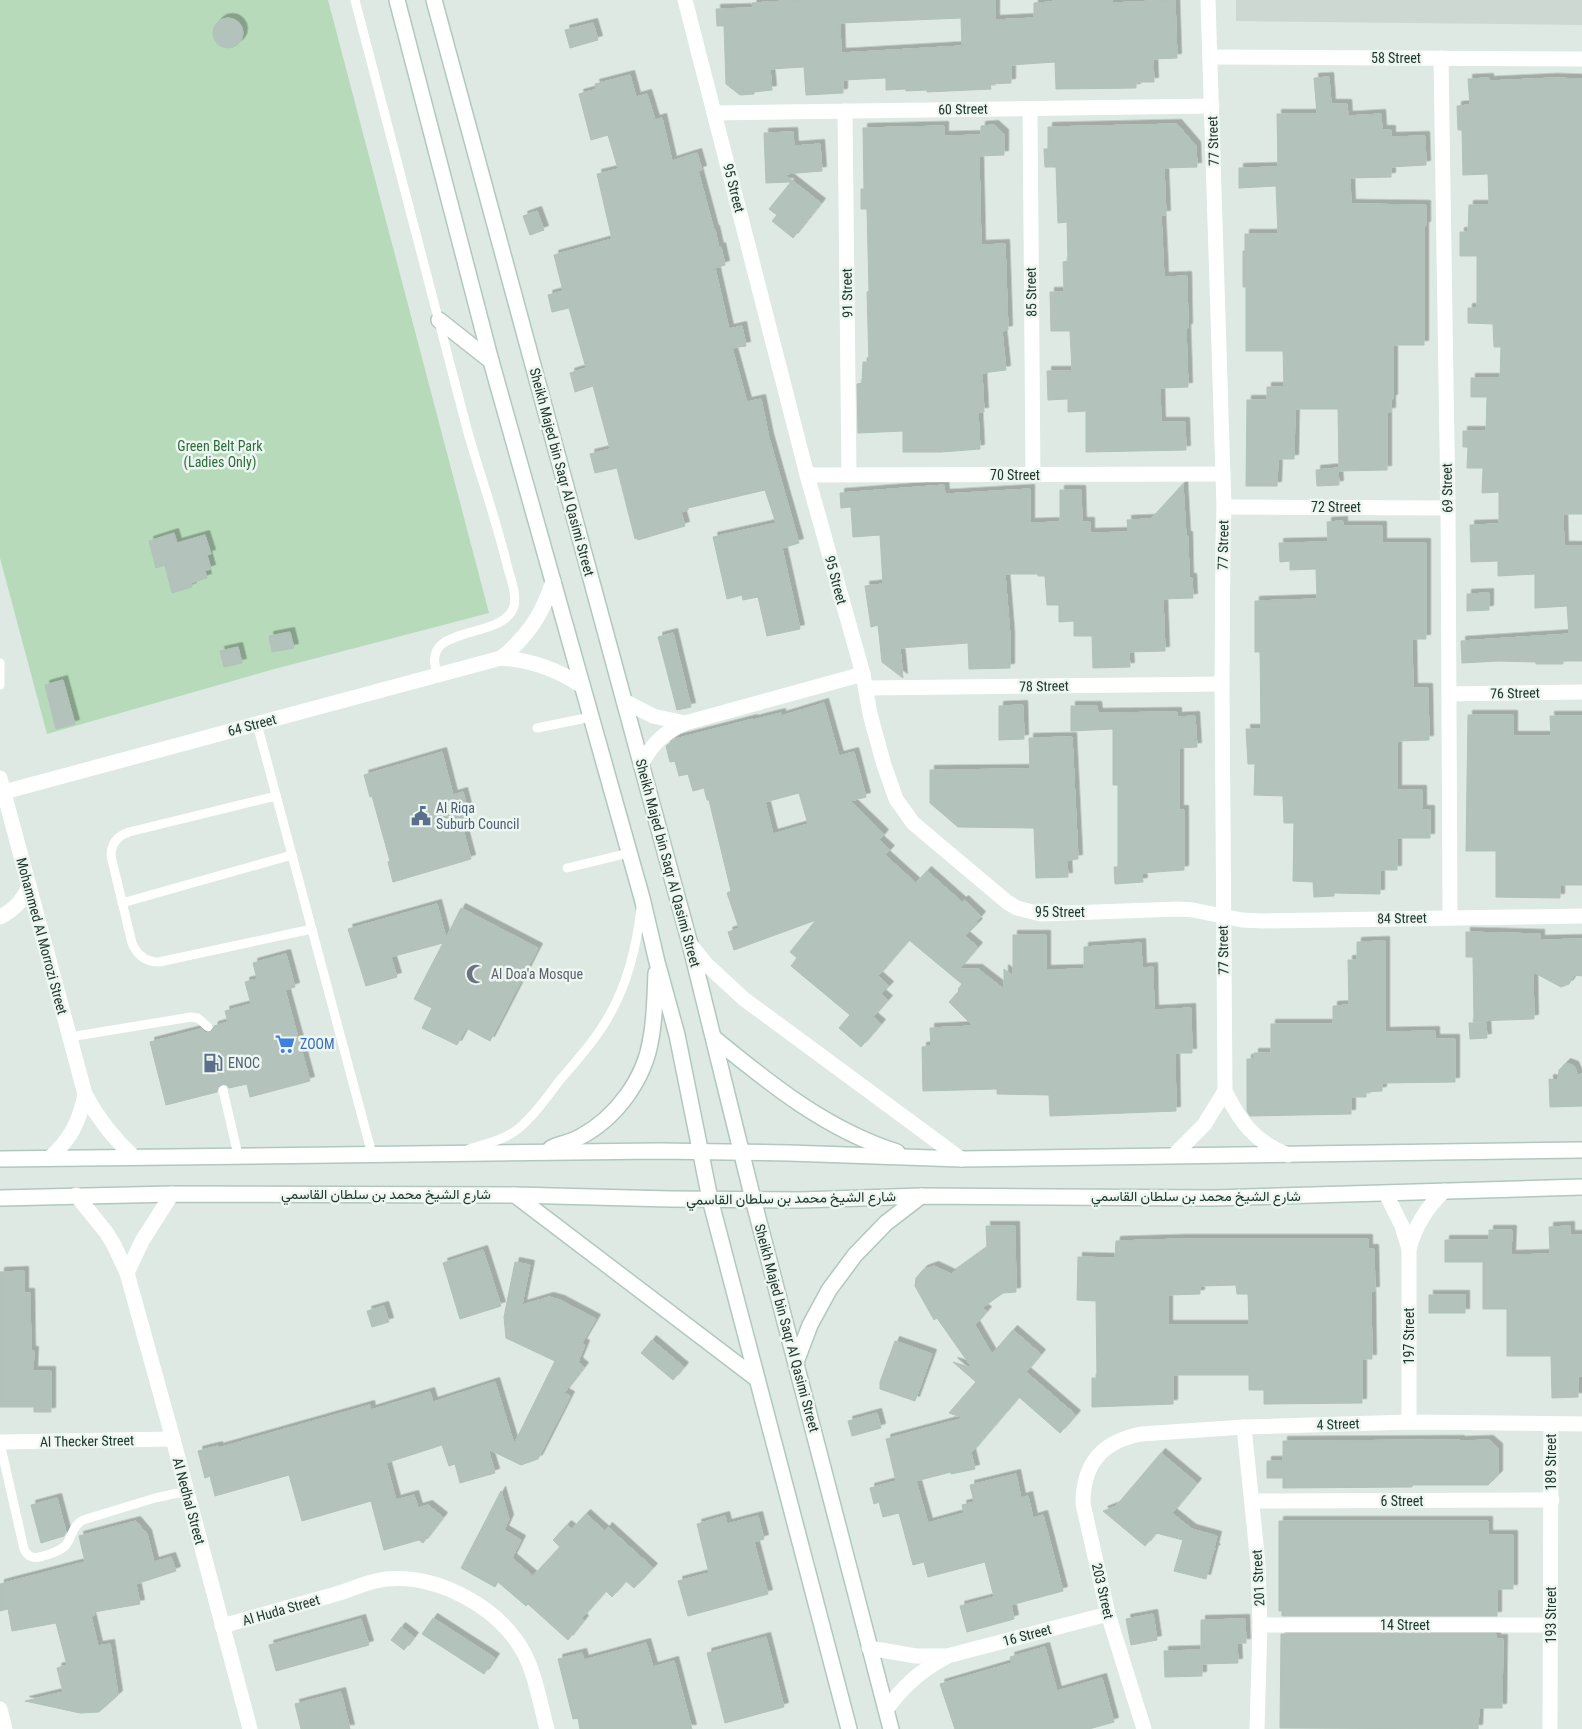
<svg xmlns="http://www.w3.org/2000/svg" width="1582" height="1729" font-family="'Roboto Condensed',Vazirmatn,sans-serif">
<defs>
<filter id="shadow"><feDropShadow dx="4.5" dy="-4.5" stdDeviation="0" flood-color="#0004"/></filter>
</defs>
<rect width="100%" height="100%" fill="#dde9e2"/>
<polygon fill="#ccd8d1" points="1236,0 1582,0 1582,25 1236,21"/>
<polygon fill="#b7dabb" points="0,0 328,0 489,613 267,671 47,734 0,558"/>
<g fill="#b3c3bb" stroke="#b0c2b8" fill-rule="evenodd" filter="url(#shadow)">
<path d="M803,0H995V20L1034,18V3L1053,2V0H1112V3L1175,0L1177,58L1153,59L1154,82H1136V88L1056,89L1055,62L1011,65V83L990,84L991,89L927,92V90L906,91V89L886,90V78L843,80V93L806,95L804,67L770,69L772,90L754,92V94L740,95L726,84L724,26H717L716,9L753,8L752,3ZM961,18L962,46L841,53L840,23Z"/>
<circle cx="228" cy="33" r="15"/>
<polygon points="593,23 598,40 570,48 565,30"/>
<polygon points="630,75 636,97 647,94 655,120 662,118 672,161 697,153 702,170 698,171 714,230 715,230 719,248 721,247 725,265 715,268 729,329 742,326 746,346 732,348 747,402 761,399 769,438 799,543 782,548 800,629 767,636 758,597 743,600 742,595 727,599 713,537 776,523 765,490 688,508 688,510 681,512 685,526 638,540 637,538 635,539 617,468 595,473 590,454 610,449 593,386 575,392 570,373 586,368 569,308 552,312 548,295 563,291 554,255 612,239 597,174 618,169 608,135 591,140 579,94 597,89 595,84"/>
<polygon points="1329,77 1331,104 1347,104 1348,116 1381,114 1382,130 1391,130 1391,137 1425,136 1426,165 1391,167 1391,177 1350,178 1351,204 1426,205 1426,226 1424,226 1424,345 1393,345 1393,399 1391,399 1391,412 1387,412 1387,470 1339,471 1338,409 1295,409 1294,459 1278,459 1277,486 1246,486 1247,400 1267,400 1267,387 1284,387 1283,351 1246,351 1246,287 1243,287 1243,251 1245,251 1245,234 1278,234 1276,186 1239,188 1239,168 1278,167 1277,114 1317,114 1314,78"/>
<polygon points="1489,78 1489,81 1553,78 1582,79 1582,514 1563,514 1564,546 1582,546 1582,661 1563,661 1563,664 1536,664 1536,662 1499,661 1462,663 1461,641 1569,634 1567,606 1535,608 1535,574 1498,576 1498,561 1471,562 1470,525 1499,524 1499,492 1482,493 1483,468 1467,468 1468,447 1463,447 1463,431 1486,431 1487,397 1471,397 1471,378 1500,378 1501,347 1494,347 1493,324 1468,323 1468,308 1477,308 1477,256 1460,256 1460,232 1468,232 1469,205 1489,205 1488,174 1463,175 1462,130 1458,130 1457,106 1470,105 1468,79"/>
<polygon points="1177,124 1196,146 1197,167 1164,168 1166,215 1161,215 1164,277 1187,276 1188,328 1186,328 1188,387 1160,388 1161,422 1185,422 1186,450 1086,452 1086,411 1068,412 1068,399 1048,400 1047,371 1072,371 1070,331 1051,331 1050,292 1064,292 1063,262 1068,261 1067,222 1058,223 1056,167 1045,167 1044,149 1048,149 1048,127"/>
<polygon points="994,125 1004,134 1004,155 979,156 981,245 1005,244 1008,330 1002,331 1006,370 982,373 984,412 978,412 980,449 941,452 903,452 903,431 858,433 857,384 862,383 863,362 869,362 867,292 869,291 867,209 861,209 861,189 864,189 863,128 944,126 944,136 981,135 981,126"/>
<polygon points="793,132 794,146 820,144 822,171 784,174 821,203 793,238 772,221 777,215 769,209 791,182 766,183 764,133"/>
<polygon points="537,211 544,230 530,235 523,216"/>
<polygon points="1338,468 1339,485 1317,486 1316,470"/>
<polygon points="1183,484 1186,536 1188,536 1189,578 1192,578 1193,598 1163,599 1165,651 1129,652 1130,667 1093,668 1092,636 1074,636 1074,621 1059,622 1059,605 1047,605 1045,576 1038,576 1038,574 1005,574 1010,636 1010,668 969,669 968,643 900,648 903,678 882,662 878,625 871,627 865,586 883,584 880,535 853,537 851,507 841,508 840,493 944,485 945,494 1030,489 1030,523 1060,522 1060,490 1081,490 1082,522 1090,522 1090,533 1128,532 1127,520 1151,519"/>
<polygon points="1343,521 1343,526 1382,526 1382,543 1426,543 1426,639 1412,639 1413,688 1428,688 1429,740 1397,741 1397,790 1422,790 1422,810 1430,810 1430,838 1397,838 1397,870 1380,870 1380,894 1334,893 1334,896 1314,897 1313,882 1293,881 1294,823 1284,823 1283,796 1254,795 1255,764 1248,764 1246,729 1261,729 1260,652 1255,652 1255,601 1317,599 1316,569 1290,570 1290,561 1280,562 1279,543 1328,542 1327,522"/>
<polygon points="174,533 177,543 205,535 211,554 207,555 211,569 205,571 207,578 191,583 192,587 172,593 165,565 156,568 149,541"/>
<polygon points="1489,593 1489,610 1467,611 1467,594"/>
<polygon points="290,632 294,648 272,652 269,636"/>
<polygon points="673,633 691,707 677,710 658,637"/>
<polygon points="238,647 242,663 224,667 220,651"/>
<polygon points="63,680 75,724 56,729 45,685"/>
<path d="M824,703L839,756L854,752L866,797L850,801L884,834L879,840L890,850L885,855L916,883L927,871L962,902L964,900L981,916L976,922L978,923L965,936L978,947L959,969H978L1004,989V969L1013,976V935H1046V970L1084,969V947L1141,943L1142,968L1153,967L1154,1010L1191,1008L1192,1053H1175L1176,1111L1050,1116L1049,1095L997,1094V1089L923,1091L922,1047L931,1046L930,1028L973,1026L949,1002L959,991L958,989L962,984L909,940L878,976L889,986L881,994L888,1000L873,1017L881,1024L861,1047L839,1028L850,1015L791,966L797,958L790,952L816,920L734,950L728,932L739,928L727,893L731,891L709,800H707L704,788L693,791L688,774L679,776L675,761L670,762L666,746L675,739L753,719V720L781,713V716ZM799,793L808,824L773,834L765,802Z"/>
<polygon points="1023,705 1024,739 999,740 999,706"/>
<polygon points="1071,706 1097,706 1098,713 1177,712 1177,717 1195,716 1197,747 1179,748 1179,810 1184,810 1184,870 1142,873 1143,882 1115,884 1114,867 1118,867 1118,785 1113,785 1113,729 1071,731"/>
<polygon points="1468,715 1513,715 1513,736 1551,736 1550,716 1582,716 1582,885 1560,885 1560,898 1496,897 1496,851 1466,851"/>
<polygon points="1072,737 1078,859 1067,860 1068,877 1036,878 1034,828 958,827 930,803 930,770 1030,769 1029,738"/>
<polygon points="442,752 453,795 463,792 469,815 460,818 471,859 393,882 388,862 390,861 372,796 370,797 364,775"/>
<polygon points="437,904 446,938 461,908 538,948 490,1041 466,1028 457,1045 422,1028 432,1008 414,999 443,943 391,957 397,977 366,986 348,929"/>
<polygon points="1466,932 1540,934 1540,940 1582,939 1582,976 1574,975 1569,984 1561,987 1533,972 1534,1019 1474,1021 1473,957 1466,957"/>
<polygon points="1385,941 1385,1032 1435,1031 1435,1039 1455,1039 1455,1082 1382,1083 1382,1091 1366,1092 1366,1097 1351,1097 1351,1114 1250,1116 1247,1111 1247,1059 1254,1059 1254,1053 1271,1053 1271,1024 1333,1024 1333,1006 1349,1005 1348,960 1357,960 1357,942"/>
<polygon points="286,954 295,987 285,990 310,1081 250,1097 247,1084 229,1088 227,1085 222,1084 218,1086 217,1092 166,1105 150,1042 201,1029 206,1033 209,1033 213,1031 214,1026 228,1022 225,1011 251,1004 245,982 257,979 253,963"/>
<polygon points="1469,1023 1486,1023 1487,1038 1470,1039"/>
<polygon points="1566,1063 1574,1066 1578,1075 1582,1074 1582,1106 1550,1107 1549,1079 1558,1080 1559,1070"/>
<polygon points="986,1226 1015,1226 1016,1292 1003,1293 982,1308 987,1311 975,1325 992,1354 1013,1330 1041,1354 1026,1372 1076,1415 1060,1433 1019,1397 971,1453 975,1469 951,1474 951,1472 916,1481 928,1523 964,1513 962,1505 974,1502 970,1485 1016,1474 1021,1498 1028,1496 1033,1518 1043,1515 1063,1591 1011,1605 1014,1619 967,1632 960,1606 994,1597 985,1562 928,1577 924,1562 913,1565 899,1513 883,1517 879,1502 874,1504 870,1488 896,1481 886,1439 964,1418 949,1413 976,1382 953,1362 972,1368 937,1318 934,1320 915,1286 916,1278 923,1270 934,1266 951,1274 987,1248"/>
<polygon points="1570,1226 1570,1235 1582,1235 1582,1376 1578,1376 1578,1397 1552,1398 1551,1356 1507,1356 1507,1309 1483,1309 1483,1262 1445,1262 1445,1240 1489,1240 1489,1230 1512,1230 1511,1255 1550,1254 1549,1227"/>
<path d="M1181,1239H1368V1249H1374L1375,1291H1371L1372,1359H1362V1403L1264,1404V1390H1249V1375H1173V1404L1092,1407V1378H1097L1096,1301L1077,1300L1078,1257L1115,1258L1116,1241ZM1236,1285L1237,1294H1248L1249,1325H1168V1295L1200,1294V1286Z"/>
<polygon points="483,1250 501,1306 460,1319 443,1263"/>
<polygon points="515,1262 530,1265 522,1305 549,1297 560,1300 596,1319 582,1343 585,1345 578,1362 584,1367 564,1393 570,1396 538,1459 521,1465 488,1449 495,1473 460,1483 455,1464 449,1466 442,1445 386,1463 396,1500 414,1495 418,1508 428,1505 443,1517 423,1543 419,1540 384,1550 371,1501 302,1521 289,1475 215,1496 210,1476 205,1478 198,1451 218,1446 218,1448 370,1405 371,1410 430,1392 433,1402 495,1382 514,1444 555,1361 506,1338 504,1317"/>
<polygon points="24,1271 24,1293 30,1293 31,1351 34,1351 33,1371 51,1371 51,1412 34,1412 34,1407 0,1407 0,1272"/>
<rect x="1429" y="1295" width="36" height="18"/>
<polygon points="384,1306 389,1322 372,1327 367,1311"/>
<polygon points="652,1340 684,1367 673,1380 641,1353"/>
<polygon points="895,1341 932,1354 915,1401 880,1389 880,1382"/>
<polygon points="877,1413 881,1428 852,1436 848,1421"/>
<polygon points="1460,1440 1460,1441 1489,1440 1498,1448 1498,1475 1488,1485 1412,1485 1412,1487 1283,1488 1283,1478 1267,1478 1267,1461 1283,1461 1283,1441"/>
<polygon points="1161,1453 1197,1483 1172,1513 1192,1529 1217,1536 1214,1548 1216,1549 1214,1549 1206,1579 1174,1571 1183,1540 1156,1533 1145,1546 1103,1511 1116,1506"/>
<polygon points="501,1491 509,1519 504,1530 521,1540 512,1558 533,1576 560,1547 553,1540 567,1525 572,1529 586,1514 605,1531 608,1527 653,1568 634,1588 626,1581 612,1597 606,1591 582,1618 584,1620 568,1640 528,1604 526,1606 498,1582 495,1587 461,1568"/>
<polygon points="57,1498 66,1532 64,1536 41,1543 31,1505"/>
<polygon points="725,1516 727,1524 758,1516 764,1539 754,1542 768,1594 688,1616 678,1581 709,1573 697,1524"/>
<polygon points="136,1521 147,1534 154,1562 171,1557 176,1571 136,1584 140,1604 94,1612 95,1615 91,1616 98,1646 110,1644 118,1695 99,1712 80,1713 25,1701 63,1692 57,1668 67,1665 56,1623 12,1631 8,1609 0,1611 0,1584 85,1562 79,1536"/>
<polygon points="1279,1521 1488,1521 1488,1535 1513,1535 1513,1589 1497,1589 1497,1616 1282,1616 1282,1611 1279,1611"/>
<polygon points="1153,1614 1157,1640 1131,1645 1126,1619"/>
<polygon points="433,1618 495,1658 484,1674 422,1634"/>
<polygon points="361,1619 369,1645 276,1671 269,1645"/>
<polygon points="1245,1619 1246,1643 1237,1643 1238,1663 1202,1664 1202,1676 1165,1677 1164,1651 1201,1650 1201,1620"/>
<polygon points="401,1627 414,1637 404,1650 391,1640"/>
<polygon points="1281,1634 1496,1634 1496,1639 1503,1639 1502,1708 1479,1708 1478,1729 1280,1728"/>
<polygon points="766,1637 784,1707 725,1723 707,1653"/>
<polygon points="646,1643 653,1667 674,1661 692,1729 580,1729 578,1718 573,1719 558,1659 582,1653 584,1660"/>
<polygon points="1045,1647 1057,1691 1102,1678 1114,1722 1089,1729 955,1729 940,1684 1012,1663 1010,1657"/>
<polygon points="341,1692 350,1729 301,1729 295,1704"/>
</g>
<g fill="none" stroke-linecap="round" stroke-linejoin="round">
<defs>
<g id="secondary">
<polyline points="397,0 491,361 642,898 657,962 677,1035 710,1199 849,1729"/>
<polyline points="434,0 690,944 753,1199 891,1729"/>
<polyline points="439,320 491,361"/>
<path d="M714,1038C770,1084 827,1130 897,1152"/>
<path d="M551,1148C560,1144 571,1142 580,1137C616,1118 645,1079 651,1038C655,1017 655,995 656,973"/>
<polyline points="0,1159 658,1151 789,1153 961,1159 1582,1150"/>
<polyline points="515,1195 757,1379"/>
<polyline points="0,1198 172,1194 515,1195 670,1199 801,1200 921,1196 1213,1198 1582,1187"/>
<polyline points="796,1362 810,1325 829,1290 855,1255 886,1223 921,1196"/>
</g>
</defs>
<use href="#secondary" stroke="#b1c8bd" stroke-width="18"/>
<g stroke="#fff" stroke-width="9">
<path d="M355,0L467,429C480,475 496,519 507,565C510,577 517,593 514,606C504,642 416,622 438,675"/>
<polyline points="0,663 0,685"/>
<polyline points="257,724 372,1154"/>
<polyline points="537,728 591,717"/>
<path d="M276,796L129,832C117,836 111,844 111,856L132,943C137,955 145,962 159,962L312,929"/>
<polyline points="567,868 629,853"/>
<polyline points="122,903 292,855"/>
<polyline points="70,1037 191,1017 198,1018 208,1027"/>
<polyline points="223,1090 238,1155"/>
<path d="M469,1149C485,1144 504,1140 518,1129C534,1116 547,1097 560,1080C578,1059 597,1038 610,1014C628,982 637,944 641,908"/>
<path d="M0,1443L24,1549C26,1553 28,1556 32,1557C39,1559 61,1551 66,1545C73,1536 72,1526 83,1520L155,1498L187,1491"/>
</g>
<g stroke="#fff" stroke-width="15">
<polyline points="685,0 807,475 863,674 870,714 884,765 896,799 913,823 1007,902 1017,908 1041,914 1178,909 1193,910 1242,920 1262,921 1582,916"/>
<path d="M1208,0L1224,507L1223,542L1222,684L1225,1091C1240,1122 1255,1142 1288,1155"/>
<polyline points="1210,57 1582,59"/>
<polyline points="1441,58 1448,508 1450,917"/>
<polyline points="1030,109 1033,475"/>
<polyline points="845,111 849,475"/>
<polyline points="715,113 1212,106"/>
<polyline points="807,475 1223,474"/>
<polyline points="1224,507 1448,508"/>
<path d="M501,658C527,637 543,614 553,581"/>
<polyline points="866,688 1222,684"/>
<polyline points="1449,694 1582,692"/>
<polyline points="624,701 653,716 685,723"/>
<path d="M641,765C651,745 664,732 685,723L863,674"/>
<path d="M0,778L85,1094C98,1119 113,1138 134,1157"/>
<path d="M4,792L501,658C532,660 557,669 582,686"/>
<path d="M0,917C14,910 23,901 29,886"/>
<polyline points="690,944 706,964 744,999 961,1159"/>
<polyline points="1174,1155 1204,1125 1225,1091"/>
<path d="M50,1158C71,1138 79,1123 85,1094"/>
<polyline points="1386,1194 1402,1226 1409,1249 1409,1422"/>
<polyline points="76,1195 106,1232 114,1245 127,1273 173,1439 250,1729"/>
<path d="M1409,1249C1415,1226 1426,1208 1444,1191"/>
<polyline points="127,1273 142,1241 172,1194"/>
<polyline points="1244,1427 1258,1564 1260,1625 1257,1729"/>
<polyline points="0,1442 173,1439"/>
<polyline points="1252,1501 1552,1500"/>
<polyline points="1260,1625 1551,1625"/>
<path d="M222,1626C260,1615 298,1605 336,1594C353,1589 368,1581 386,1579C438,1574 499,1607 524,1653C536,1676 540,1704 547,1729"/>
<polyline points="869,1648 916,1656 947,1656 1108,1614"/>
<polyline points="0,1709 5,1729"/>
<path d="M886,1710C902,1687 921,1670 946,1657"/>
<path d="M1144,1729L1108,1614L1083,1504C1083,1464 1101,1442 1141,1434L1244,1427L1409,1422L1582,1424"/>
<polyline points="1550,1729 1551,1424"/>
</g>
<use href="#secondary" stroke="#fff" stroke-width="15"/>
</g>
<defs>
<symbol id="civic-bare" viewBox="-9 -9 18 18"><path d="M-.6-6.5H3V-4.5H.6V-3L4-1V1h2V6H-6V1h2V-1L-.6-3ZM-1.2 2.5V6h2.4V2.5Z" fill="#5c6f8a" stroke="#edf6f0" stroke-width="2.5" paint-order="stroke"/></symbol>
<symbol id="mosque-bare" viewBox="-9 -9 18 18"><path d="M3.5-4.9A6 6 0 1 0 3.5 4.9A5 5 0 1 1 3.5-4.9Z" fill="#6b7280" stroke="#edf6f0" stroke-width="2.5" paint-order="stroke"/></symbol>
<symbol id="supermarket-bare" viewBox="-9 -9 18 18"><path d="M-6-5.5h2.5l.6 2H6L4.5 2H-2.5L-4.4-4H-6ZM-1.5 3.2a1.3 1.3 0 1 0 .1 0ZM3 3.2a1.3 1.3 0 1 0 .1 0Z" fill="#3f7fe0" stroke="#edf6f0" stroke-width="2.5" paint-order="stroke"/></symbol>
<symbol id="fuel-bare" viewBox="-9 -9 18 18"><path d="M-5.5-6h7V0h2V4h1.3V-2.5L3-4.5l.8-.8L6-3V5H2.5V1h-1V6h-7ZM-4.2-4.7v3.2H.2V-4.7Z" fill="#5c6f8a" stroke="#edf6f0" stroke-width="2.5" paint-order="stroke"/></symbol>
</defs>
<g fill-rule="evenodd">
<use href="#civic-bare" x="407" y="802" width="28" height="28"/>
<use href="#mosque-bare" x="462" y="960" width="28" height="28"/>
<use href="#supermarket-bare" x="271" y="1030" width="28" height="28"/>
<use href="#fuel-bare" x="199" y="1049" width="28" height="28"/>
</g>
<g text-anchor="middle" stroke-width="5" stroke-linejoin="round" paint-order="stroke">
<g font-size="14" fill="#20372e" stroke="#edf6f0">
<text x="1396" y="63">58 Street</text>
<text transform="translate(963 109) rotate(-1)" y="5">60 Street</text>
<text transform="translate(1213 141) rotate(-92)" y="5">77 Street</text>
<text transform="translate(734 188) rotate(76)" y="5">95 Street</text>
<text transform="translate(1031 292) rotate(-91)" y="5">85 Street</text>
<text transform="translate(847 293) rotate(-91)" y="5">91 Street</text>
<text transform="translate(562 472) rotate(75)" y="5">Sheikh Majed bin Saqr Al Qasimi Street</text>
<text x="1015" y="480">70 Street</text>
<text transform="translate(1447 488) rotate(-91)" y="5">69 Street</text>
<text x="1336" y="512">72 Street</text>
<text transform="translate(1223 545) rotate(-89)" y="5">77 Street</text>
<text transform="translate(836 580) rotate(75)" y="5">95 Street</text>
<text transform="translate(1044 686) rotate(-1)" y="5">78 Street</text>
<text transform="translate(1515 693) rotate(-1)" y="5">76 Street</text>
<text transform="translate(252 725) rotate(-15)" y="5">64 Street</text>
<text transform="translate(668 863) rotate(75)" y="5">Sheikh Majed bin Saqr Al Qasimi Street</text>
<text x="1060" y="917">95 Street</text>
<text transform="translate(1402 918) rotate(-1)" y="5">84 Street</text>
<text transform="translate(42 936) rotate(75)" y="5">Mohammed Al Morrozi Street</text>
<text transform="translate(1223 950) rotate(-91)" y="5">77 Street</text>
<text x="386" y="1199">شارع الشيخ محمد بن سلطان القاسمي</text>
<text x="1196" y="1201">شارع الشيخ محمد بن سلطان القاسمي</text>
<text transform="translate(791 1198) rotate(-1)" y="5">شارع الشيخ محمد بن سلطان القاسمي</text>
<text transform="translate(787 1328) rotate(75)" y="5">Sheikh Majed bin Saqr Al Qasimi Street</text>
<text transform="translate(1409 1336) rotate(-90)" y="5">197 Street</text>
<text transform="translate(1338 1424) rotate(-2)" y="5">4 Street</text>
<text transform="translate(87 1441) rotate(-1)" y="5">Al Thecker Street</text>
<text transform="translate(1551 1462) rotate(-90)" y="5">189 Street</text>
<text transform="translate(189 1501) rotate(75)" y="5">Al Nedhal Street</text>
<text x="1402" y="1506">6 Street</text>
<text transform="translate(1258 1578) rotate(-93)" y="5">201 Street</text>
<text transform="translate(1103 1591) rotate(77)" y="5">203 Street</text>
<text transform="translate(281 1610) rotate(-16)" y="5">Al Huda Street</text>
<text transform="translate(1551 1615) rotate(-90)" y="5">193 Street</text>
<text x="1405" y="1630">14 Street</text>
<text transform="translate(1027 1635) rotate(-15)" y="5">16 Street</text>
</g>
<g font-size="14" fill="#2c6c3c" stroke="#edf6f0">
<text x="220" y="451">Green Belt Park<tspan x="220" dy="16">(Ladies Only)</tspan></text>
</g>
<g font-size="14" fill="#4e5e75" stroke="#edf6f0" text-anchor="start">
<text x="436" y="813">Al Riqa<tspan x="436" dy="16">Suburb Council</tspan></text>
<text x="228" y="1068">ENOC</text>
</g>
<g font-size="14" fill="#5b616d" stroke="#edf6f0" text-anchor="start">
<text x="491" y="979">Al Doa'a Mosque</text>
</g>
<g font-size="14" fill="#366cbe" stroke="#edf6f0" text-anchor="start">
<text x="300" y="1049">ZOOM</text>
</g>
</g>
</svg>
